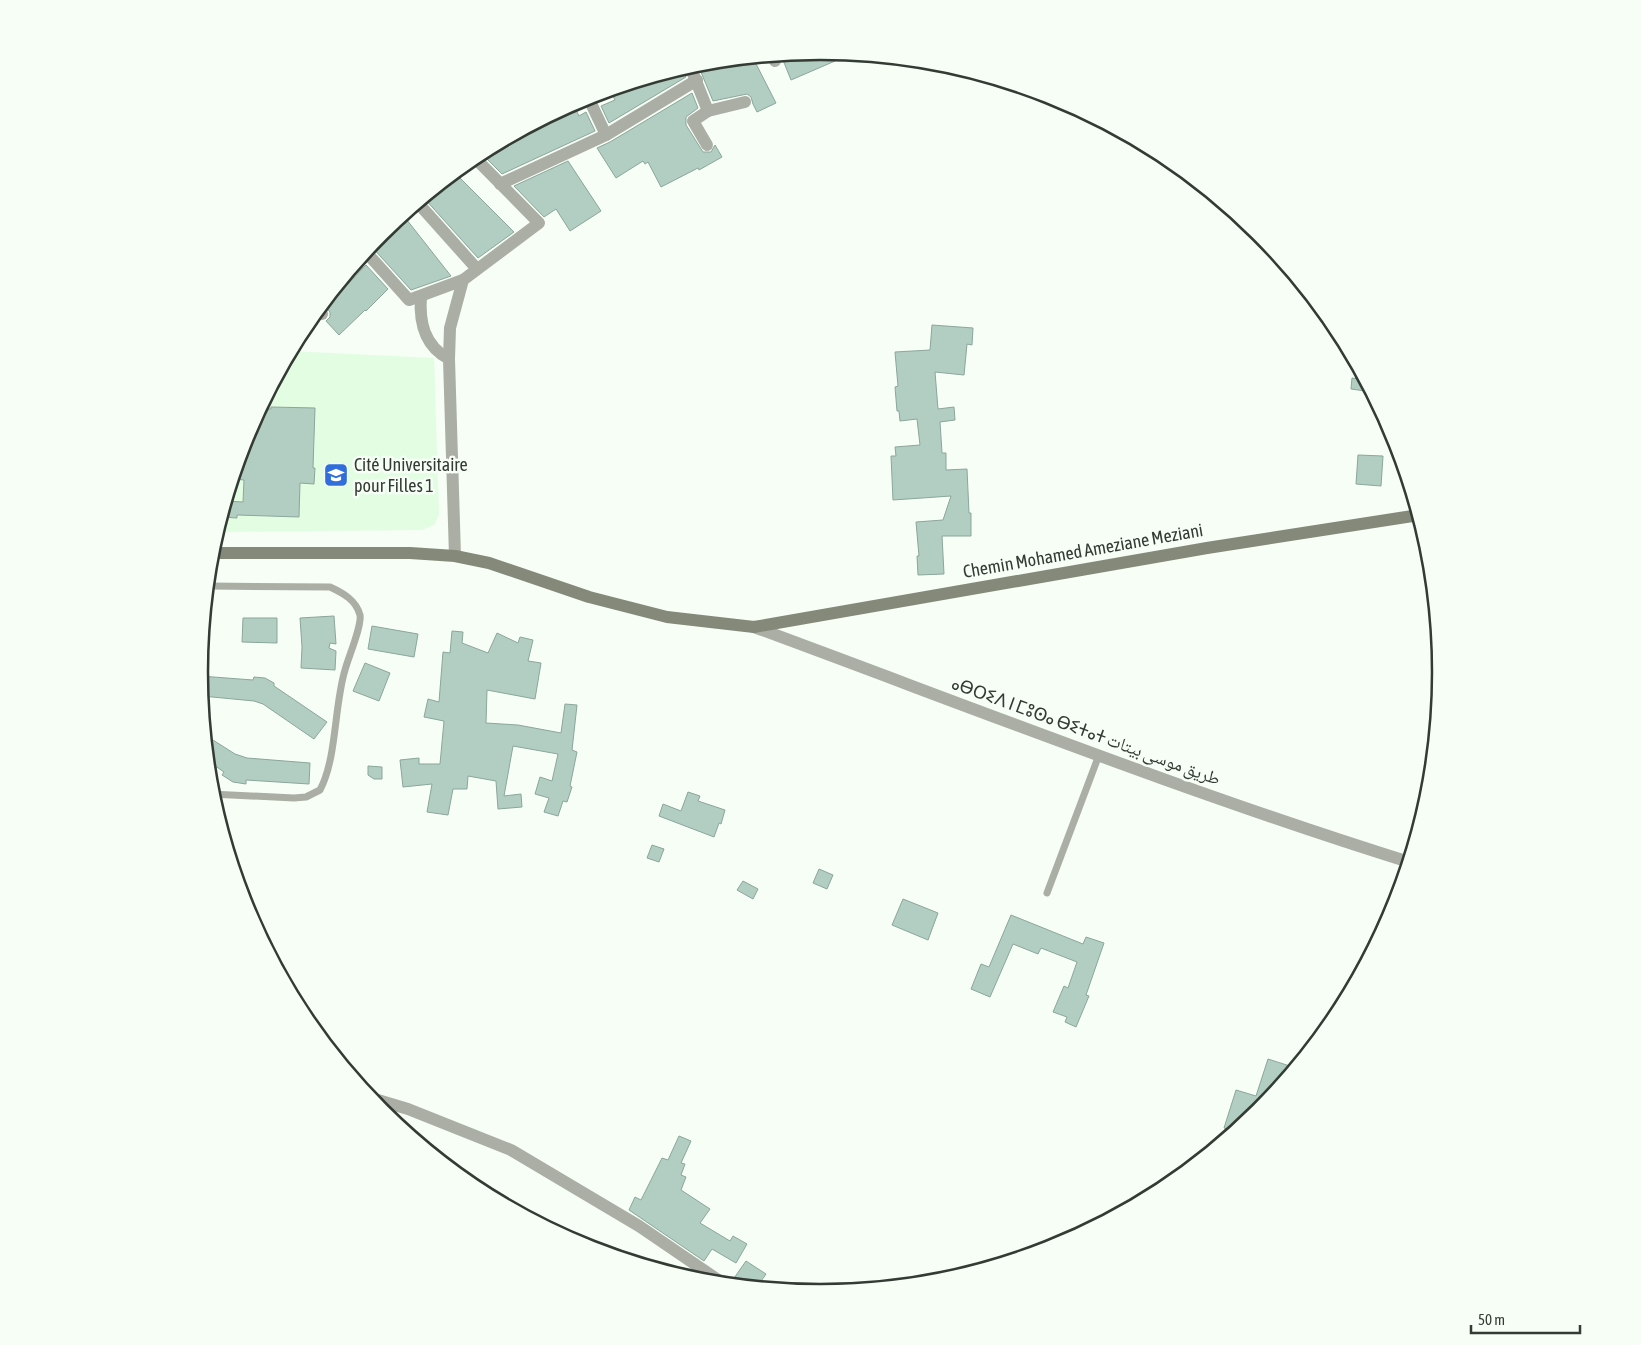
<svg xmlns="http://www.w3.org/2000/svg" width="1641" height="1345" font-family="'Asap Condensed','Noto Naskh Arabic','Noto Sans Tifinagh',sans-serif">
<rect width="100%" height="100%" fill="#f6fef6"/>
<polygon fill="#e3fde3" points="291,351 434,358 439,515 434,525 422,530 217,532 247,434"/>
<g fill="#b2cec2" stroke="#8ba69b">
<polygon points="820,51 831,52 835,61 791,80 781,55"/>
<polygon points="753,58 776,103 757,112 753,104 751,97 747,94 713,101 698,65 702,63"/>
<polygon points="675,71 677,75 684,72 686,77 609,123 601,106 615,100 610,90"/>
<polygon points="692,93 698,108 686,117 686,125 703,152 711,152 715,145 722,157 699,170 698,168 661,187 648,162 645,164 643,161 616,178 597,148 610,142"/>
<polygon points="573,104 579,116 586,112 595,131 502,174 481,153"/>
<polygon points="568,161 601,211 570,231 556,209 544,217 514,186"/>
<polygon points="455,173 514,232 478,258 424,198"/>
<polygon points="403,215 451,276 411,290 371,246 381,233"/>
<polygon points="366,265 388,289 366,311 365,310 339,335 326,321 330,317 330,312 323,304 337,287 341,291"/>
<polygon points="932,325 973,328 972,345 967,344 964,375 935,372 938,409 954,407 955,420 940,422 942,453 946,453 946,470 967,469 969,513 971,513 971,536 942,536 944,574 918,575 917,556 919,556 916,522 943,520 951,496 893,500 891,456 896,456 895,447 920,445 917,419 900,421 899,411 897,411 895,387 898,386 895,352 930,350"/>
<polygon points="1352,378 1365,380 1372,392 1351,389"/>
<polygon points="271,407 315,408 313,468 315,468 314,484 300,483 299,517 237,515 237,518 222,517 226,501 243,502 244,480 233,479 247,434 261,409 271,409"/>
<polygon points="1358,455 1383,456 1381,486 1356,484"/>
<polygon points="334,616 336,644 330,643 329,648 336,651 335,670 301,668 302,647 300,618"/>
<polygon points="243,618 277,618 277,643 242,642"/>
<polygon points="372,626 418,634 414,657 368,649"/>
<polygon points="452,631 463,632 462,643 488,653 497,633 518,643 520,637 533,640 528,661 541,663 535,699 487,690 486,723 518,725 561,733 565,704 577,705 572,750 577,752 570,786 572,787 567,802 563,801 558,816 544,812 549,798 535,794 540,777 552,781 558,754 513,746 504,796 521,794 522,807 498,809 496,781 468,776 467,789 453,789 448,815 427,812 432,784 403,787 400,760 419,758 419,764 440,764 444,721 424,717 428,699 439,702 443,652 450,653"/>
<polygon points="365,663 390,673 379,701 353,691"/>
<polygon points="200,676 253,680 254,677 265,678 274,683 274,686 327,722 314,739 263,704 254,701 202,696"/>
<polygon points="205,735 235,754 247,758 310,763 309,784 246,780 246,784 233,782 222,775 224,772 208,761"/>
<polygon points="368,766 382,767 382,779 374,779 368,775"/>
<polygon points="688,792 700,796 698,801 725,810 721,824 719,823 714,837 659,816 663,804 681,811"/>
<polygon points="652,845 664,849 659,862 647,858"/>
<polygon points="819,869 833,875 827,889 813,883"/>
<polygon points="743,881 758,889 753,899 737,890"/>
<polygon points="903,899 938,913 928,940 892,925"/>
<polygon points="1011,915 1083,944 1086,937 1104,943 1086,995 1089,996 1076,1027 1065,1022 1067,1017 1053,1012 1064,986 1068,988 1077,962 1041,948 1038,954 1013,944 990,997 971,989 981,964 989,967"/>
<polygon points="1268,1059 1296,1068 1260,1112 1236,1132 1224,1128 1236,1090 1256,1096"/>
<polygon points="679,1136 691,1141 681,1163 685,1164 681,1175 686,1177 681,1190 710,1209 700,1223 730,1241 733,1236 747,1244 736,1263 712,1249 704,1261 629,1210 635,1197 641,1200 662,1158 668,1160"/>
<polygon points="746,1261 766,1274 757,1287 738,1286 732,1281"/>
</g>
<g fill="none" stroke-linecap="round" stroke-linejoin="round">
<g stroke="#abaea4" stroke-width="7">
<path d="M208,586L330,587C343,593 356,600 360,615C362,626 348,658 345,670C334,706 337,758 320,790L306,797L294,798L211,794"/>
<polyline points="1047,893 1099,755"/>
</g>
<g stroke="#abaea4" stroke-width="12">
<polyline points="773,56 775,61"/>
<polyline points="690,66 708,111"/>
<polyline points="588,97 606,135"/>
<polyline points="707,145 693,121 708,111 745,102"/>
<polyline points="500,184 606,135 697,80"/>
<polyline points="418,203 477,269"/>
<polyline points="366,252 409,300 463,280"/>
<path d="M421,296C419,322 424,346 449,359"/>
<polyline points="318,310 322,314"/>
<polyline points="455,556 449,359 450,328 463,280 539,223 474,157"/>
<polyline points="372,1100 378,1100 408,1109 511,1150 639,1226 724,1284"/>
</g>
<path stroke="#abaea4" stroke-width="12" d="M754,627C971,707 1188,793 1409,862"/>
<polyline stroke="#84897a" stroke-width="12" points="211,553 410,553 455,556 489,563 589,597 667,617 754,627 1207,548 1419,515"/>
</g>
<defs>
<symbol id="university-square" viewBox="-11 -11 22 22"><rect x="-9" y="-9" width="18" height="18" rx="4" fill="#2f6edb" stroke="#f6fef6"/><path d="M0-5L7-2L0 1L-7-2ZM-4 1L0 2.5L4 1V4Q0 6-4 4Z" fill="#fff"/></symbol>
</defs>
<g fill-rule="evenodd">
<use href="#university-square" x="322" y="461" width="28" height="28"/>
</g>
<g text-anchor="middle" stroke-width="5" stroke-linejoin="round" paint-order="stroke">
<g font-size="18" fill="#333b34" stroke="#f6fef6" text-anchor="start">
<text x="354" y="471">Cité Universitaire<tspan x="354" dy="21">pour Filles 1</tspan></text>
</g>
<g font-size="18" fill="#333b34" stroke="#f6fef6">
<text transform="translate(1083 551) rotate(-10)" y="6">Chemin Mohamed Ameziane Meziani</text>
<text transform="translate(1086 731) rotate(20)" y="6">ⴰⴱⵔⵉⴷ ⵏ ⵎⵓⵙⴰ ⴱⵉⵜⴰⵜ طريق موسى بيتات</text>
</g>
</g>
<path d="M0 0H1641V1345H0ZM208 672a612 612 0 1 1 1224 0a612 612 0 1 1-1224 0Z" fill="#f6fef6" fill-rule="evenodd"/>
<path fill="none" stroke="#333b34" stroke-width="2.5" d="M208 672a612 612 0 1 1 1224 0a612 612 0 1 1-1224 0Z"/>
<path d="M1471 1325v8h109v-8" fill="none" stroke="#333b34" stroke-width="2.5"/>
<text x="1478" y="1325" font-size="15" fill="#333b34" stroke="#f6fef6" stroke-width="4" paint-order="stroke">50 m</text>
</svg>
